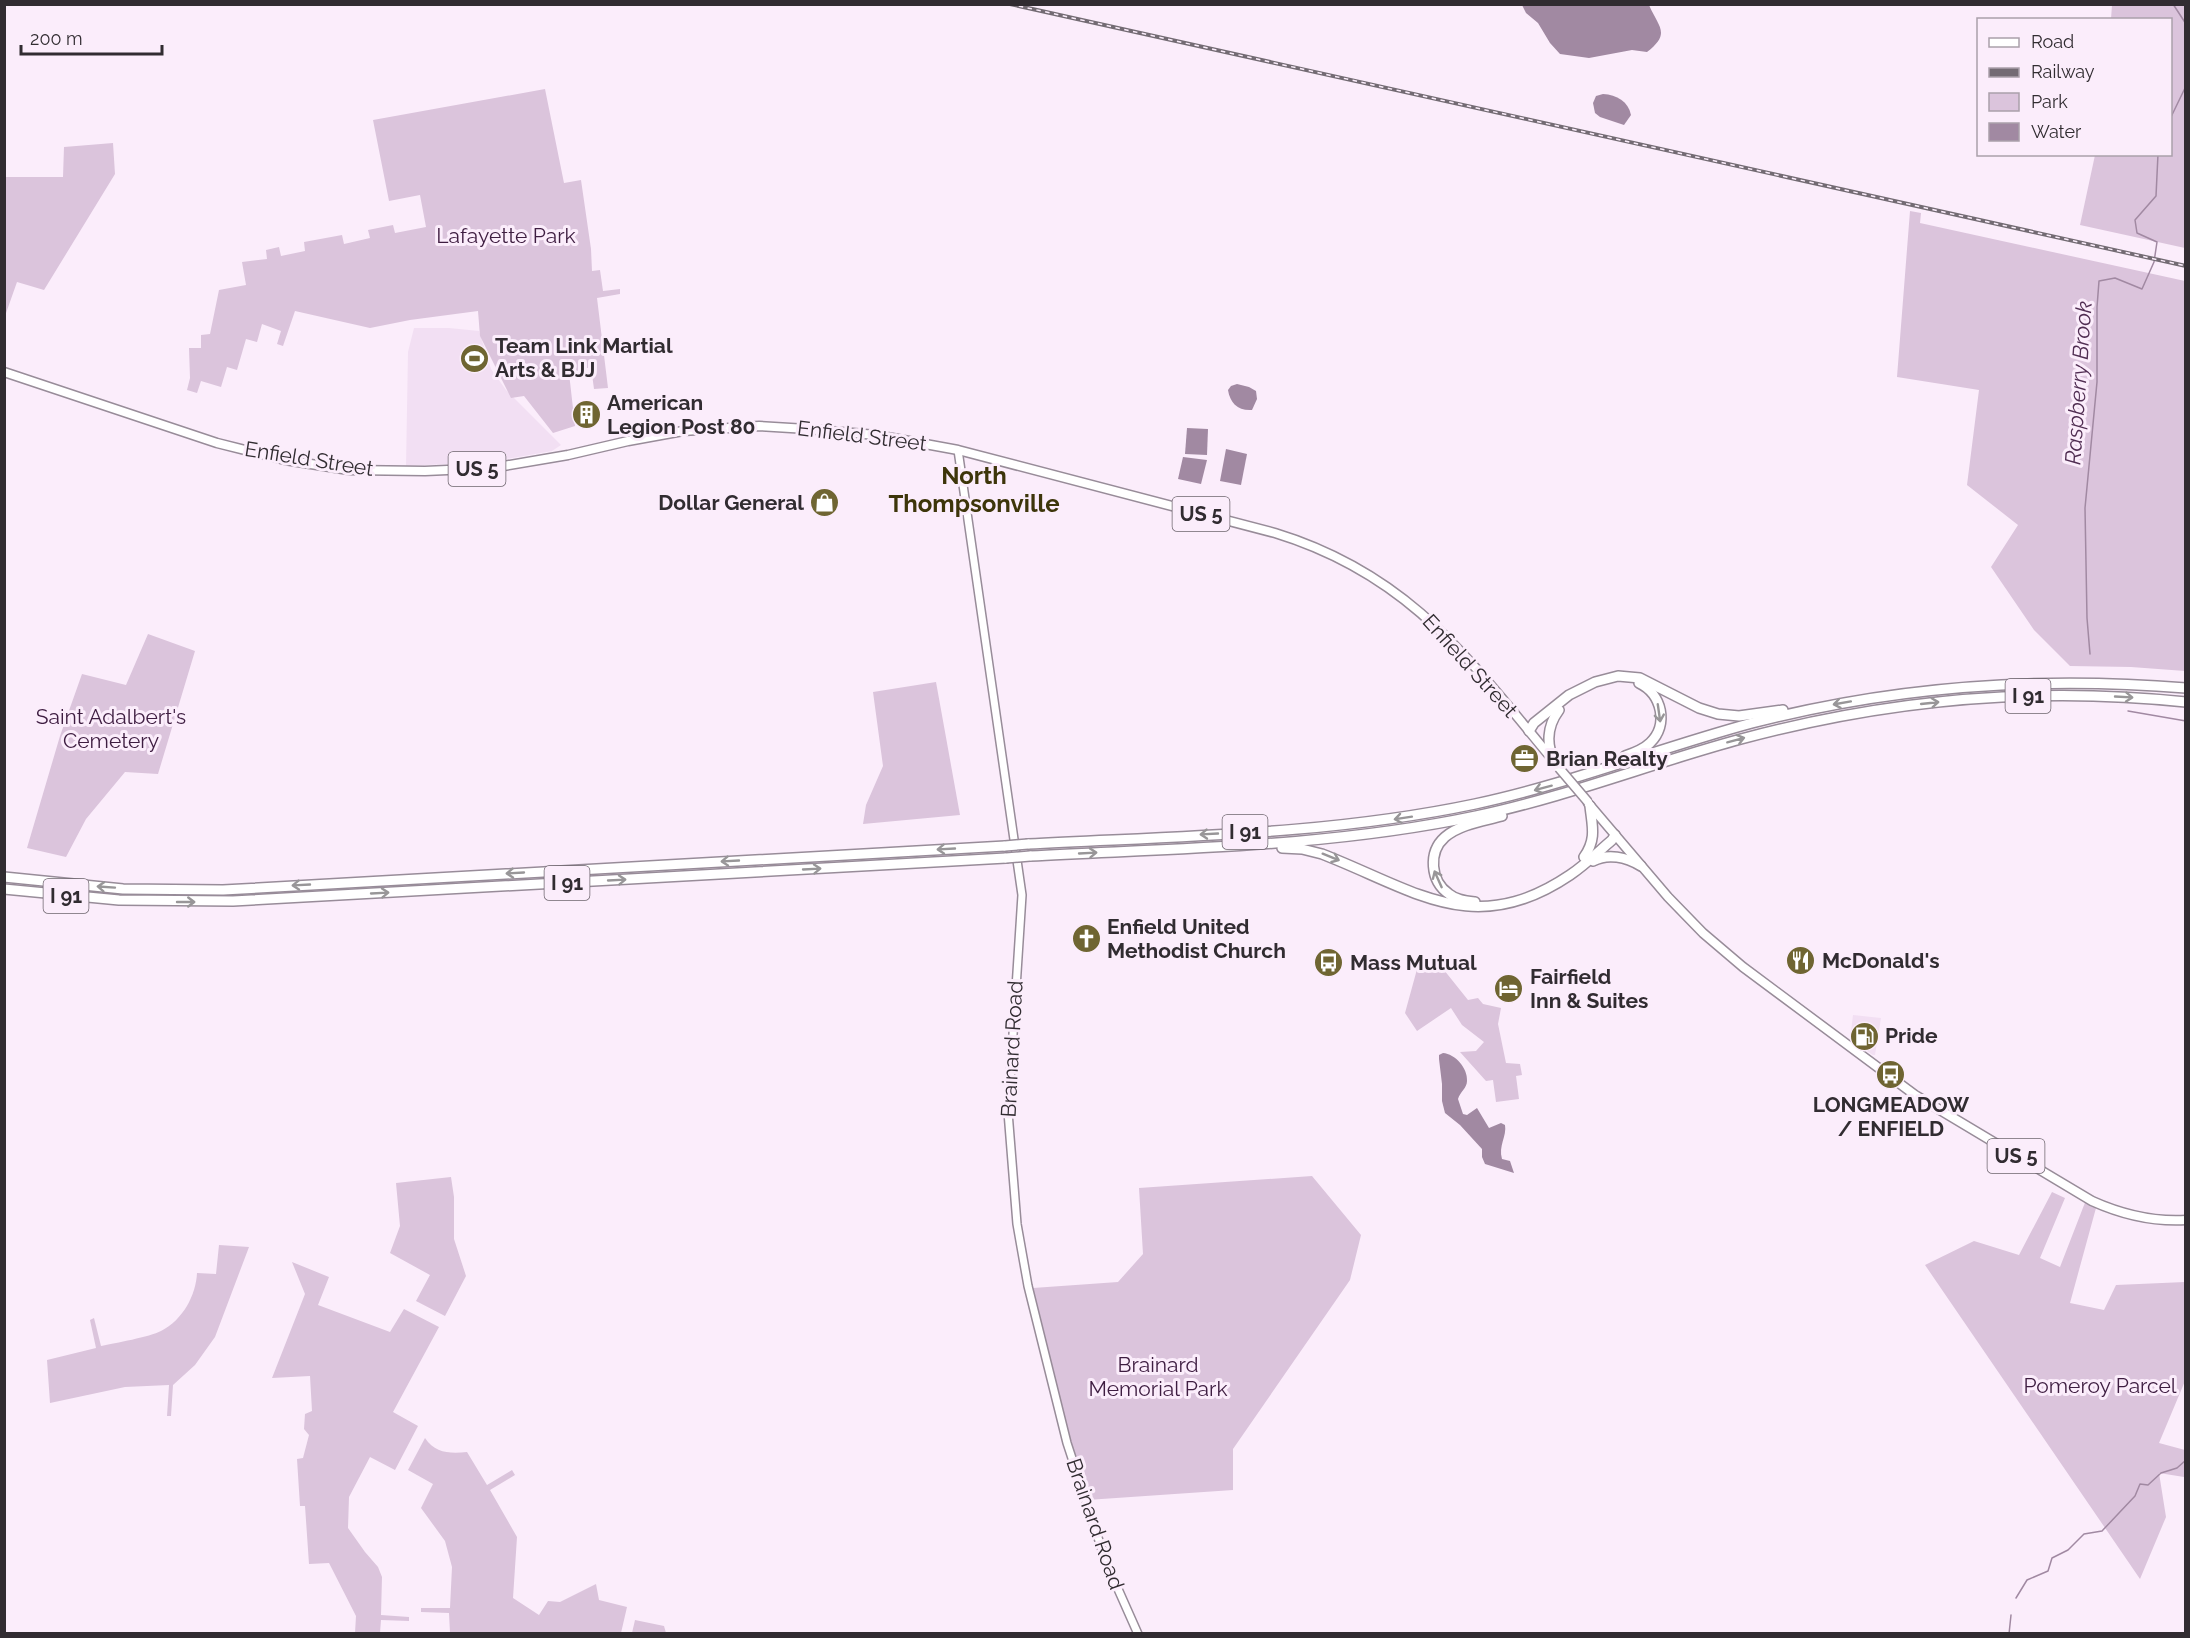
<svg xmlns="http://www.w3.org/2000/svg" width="2190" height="1638" font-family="Raleway,sans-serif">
<rect width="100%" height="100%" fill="#fbedfb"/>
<g fill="#f2dff3">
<polygon points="414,328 449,328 479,331 491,369 506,390 561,445 552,451 489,462 406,466 408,352"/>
<polygon points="1853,1015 1881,1018 1875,1055 1873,1055 1850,1040"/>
</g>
<g fill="#dbc4dc">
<polygon points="2112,5 2185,5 2185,248 2080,225 2095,155 2170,154 2170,20 2111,19"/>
<polygon points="545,89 564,183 581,180 591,249 592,271 600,270 603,291 620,289 620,294 597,298 608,388 594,389 591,367 569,373 575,426 553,433 524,396 511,398 480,336 478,311 410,320 370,328 295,311 283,346 277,344 281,331 262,324 257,342 246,339 237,370 227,367 221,387 201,381 197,393 187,390 190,378 189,348 201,348 201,335 210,334 219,290 246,285 242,262 267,259 266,250 279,247 281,256 305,251 304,242 342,235 344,244 370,238 368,230 393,225 395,233 426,227 420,195 389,201 373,120"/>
<polygon points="113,143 115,174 44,290 17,282 5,316 5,177 63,177 64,147"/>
<polygon points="1910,211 1921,213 1920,223 2185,281 2185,671 2131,667 2070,666 2034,630 1991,567 2018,525 1967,485 1979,390 1897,377"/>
<polygon points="148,634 195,651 158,774 125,772 86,819 66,857 27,848 60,736 82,674 126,685"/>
<polygon points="936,682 960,815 863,824 866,805 883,766 873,692"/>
<polygon points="1418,959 1446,962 1444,970 1468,1000 1478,998 1483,1004 1501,1008 1498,1024 1506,1063 1520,1064 1522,1075 1516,1076 1519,1099 1496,1102 1493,1080 1486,1081 1460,1052 1476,1051 1484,1042 1462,1025 1451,1008 1417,1031 1405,1013 1419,962"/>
<polygon points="1312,1176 1361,1235 1350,1280 1233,1449 1233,1490 1087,1500 1074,1461 1032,1291 1033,1288 1118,1282 1143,1254 1139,1188"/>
<polygon points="451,1177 454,1197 454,1239 466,1276 445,1316 416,1301 430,1275 390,1253 400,1226 396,1183"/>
<polygon points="2052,1192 2065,1198 2040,1258 2060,1267 2086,1200 2096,1208 2070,1303 2104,1310 2116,1285 2185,1282 2185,1381 2159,1443 2185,1450 2185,1474 2184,1477 2159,1473 2166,1517 2140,1579 1925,1265 1974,1241 2019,1255"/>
<path d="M219,1245L249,1247L215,1337L195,1365L173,1385L171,1416H167L169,1385L125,1387L50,1403L47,1360L96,1348L90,1320L94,1318L101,1346C115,1343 150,1337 161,1331C183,1320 196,1295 197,1273L216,1274Z"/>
<polygon points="292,1262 329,1277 318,1305 390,1332 404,1309 439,1327 393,1412 418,1426 395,1470 370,1457 349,1497 348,1528 365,1552 378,1567 382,1577 381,1615 409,1617 409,1621 381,1620 380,1633 355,1633 356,1616 329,1563 309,1564 305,1506 300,1506 297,1459 303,1458 309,1435 304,1429 305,1414 312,1411 310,1376 272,1378 305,1294"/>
<path d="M425,1438C435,1453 450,1454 467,1452L487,1485L512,1470L515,1475L490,1490L517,1537L513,1598L539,1615L548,1601L560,1602L596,1584L599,1600L627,1607L621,1633H450L449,1613L421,1612V1608H450L452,1567L445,1541L421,1508L433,1484L408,1470Z"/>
<polygon points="635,1620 664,1626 666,1633 632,1633"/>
</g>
<g fill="#a189a2">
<path d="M1522,5H1649C1659,28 1671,33 1647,52L1632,50L1589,58L1560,54L1550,43L1538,23L1526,13Z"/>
<path d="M1603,94C1617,95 1628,101 1631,115L1624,125L1600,117L1595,113L1593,103L1596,96Z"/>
<path d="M1237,384L1249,387L1256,391L1257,399L1252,410C1238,411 1230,403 1228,390L1231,386Z"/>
<polygon points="1187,428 1208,429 1207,455 1185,454"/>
<polygon points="1226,449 1247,454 1241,485 1220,481"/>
<polygon points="1183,457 1207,460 1201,484 1178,479"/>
<path d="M1443,1053C1455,1054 1468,1068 1467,1081C1467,1088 1460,1092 1458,1099L1463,1114L1467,1115L1477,1108L1489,1128L1501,1123L1505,1125C1507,1136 1498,1146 1502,1159L1510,1161L1514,1173L1485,1164L1482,1157V1149L1460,1125L1445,1113L1442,1101V1084L1439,1059V1055Z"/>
</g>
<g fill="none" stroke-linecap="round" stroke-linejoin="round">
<g stroke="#a189a2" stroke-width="1.5">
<polyline points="2173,4 2186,24"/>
<polyline points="2170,119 2186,86"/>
<polyline points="2090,654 2087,618 2085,508 2097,382 2097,307 2099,281 2115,278 2142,289 2154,262 2157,242 2137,233 2135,220 2156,196 2158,154"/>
<polyline points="2128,711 2186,721"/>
<polyline points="2016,1598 2027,1580 2048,1571 2052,1558 2068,1550 2084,1534 2102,1531 2135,1496 2140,1484 2148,1485 2161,1473 2177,1468 2186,1460"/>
<polyline points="2009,1634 2011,1615"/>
</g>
<defs>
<polyline id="secondary" points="958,450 1022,895 1008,1112 1017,1224 1028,1286 1067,1443 1106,1562 1138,1634"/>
<g id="primary">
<path d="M4,372L217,443L285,460L349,470L425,471L492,468L568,455L628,441L683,431L759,426L807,429L876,435L958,450L1275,533C1409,574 1468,658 1553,760"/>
<path d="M1588,803L1668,897L1703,933L1743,967L1915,1095L2092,1201C2123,1215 2152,1222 2186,1220"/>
</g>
<g id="highway">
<polyline points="1529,731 1534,723 1569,695 1595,682 1618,676 1640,678 1699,708 1718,714 1739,716 1783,710"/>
<path d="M1625,756C1634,753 1643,750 1650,743C1669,725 1662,694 1639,683"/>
<path d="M1555,763C1546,745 1547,726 1559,710"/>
<path d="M1028,844C1177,836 1328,835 1475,804C1569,784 1659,748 1752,723C1894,686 2040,676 2186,688"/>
<path d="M1282,848L1302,849L1322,854C1415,890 1474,940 1570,875C1585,865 1598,852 1612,840L1615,835"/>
<path d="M1030,856C1179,848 1329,847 1476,816C1566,797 1652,763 1741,739C1886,700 2037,686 2186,702"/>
<path d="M1584,857C1597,839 1592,825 1590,806"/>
<path d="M1593,861C1608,853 1626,857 1641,866"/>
<polyline points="4,877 123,889 223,890 1005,846"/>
<polyline points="4,889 119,900 233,901 1006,858"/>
<path d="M1475,902C1466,901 1456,900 1449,894C1430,881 1428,852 1445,837C1460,824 1484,821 1502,816"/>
</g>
</defs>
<use href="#secondary" stroke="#988c99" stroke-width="10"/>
<use href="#primary" stroke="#988c99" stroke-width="11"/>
<use href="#highway" stroke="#988c99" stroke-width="12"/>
<use href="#secondary" stroke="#fff" stroke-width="7"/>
<use href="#primary" stroke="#fff" stroke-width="8"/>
<use href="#highway" stroke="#fff" stroke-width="9"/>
<defs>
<polyline id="rail" points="1010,4 2186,266"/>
</defs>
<use href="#rail" stroke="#736b73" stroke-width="4"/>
<use href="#rail" stroke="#fbedfb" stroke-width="1.5" stroke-dasharray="4.5" stroke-linecap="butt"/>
<defs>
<polyline id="primary-bridge" points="1559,768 1588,802"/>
<g id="highway-bridge">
<polyline points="1005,846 1028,844"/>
<polyline points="1006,858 1030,856"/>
</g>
</defs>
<use href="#primary-bridge" stroke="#988c99" stroke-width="11" stroke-linecap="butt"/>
<use href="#highway-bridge" stroke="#988c99" stroke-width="12" stroke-linecap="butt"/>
<use href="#primary-bridge" stroke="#fff" stroke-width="8"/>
<use href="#highway-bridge" stroke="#fff" stroke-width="9"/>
</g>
<defs><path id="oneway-shaft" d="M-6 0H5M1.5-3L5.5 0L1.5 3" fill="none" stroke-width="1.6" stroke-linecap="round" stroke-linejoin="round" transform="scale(1.5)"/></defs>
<g stroke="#989698">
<use href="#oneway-shaft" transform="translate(2124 697) rotate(3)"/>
<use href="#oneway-shaft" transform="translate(1842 703) rotate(170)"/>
<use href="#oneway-shaft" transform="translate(1930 703) rotate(-6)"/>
<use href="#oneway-shaft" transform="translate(1659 713) rotate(82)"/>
<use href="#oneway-shaft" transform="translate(1736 740) rotate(-15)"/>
<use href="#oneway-shaft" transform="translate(1543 788) rotate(165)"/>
<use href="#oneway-shaft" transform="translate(1403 818) rotate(171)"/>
<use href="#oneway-shaft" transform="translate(1209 834) rotate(177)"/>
<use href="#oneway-shaft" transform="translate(946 849) rotate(177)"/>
<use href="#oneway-shaft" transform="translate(1088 853) rotate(-3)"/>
<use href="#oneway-shaft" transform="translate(1331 857) rotate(22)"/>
<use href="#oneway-shaft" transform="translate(730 861) rotate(177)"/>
<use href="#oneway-shaft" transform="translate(812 869) rotate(-3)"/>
<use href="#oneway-shaft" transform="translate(515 873) rotate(177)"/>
<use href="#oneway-shaft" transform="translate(1438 879) rotate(-114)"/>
<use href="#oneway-shaft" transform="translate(617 880) rotate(-3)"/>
<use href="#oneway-shaft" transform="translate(301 885) rotate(177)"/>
<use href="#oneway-shaft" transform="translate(106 887) rotate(-176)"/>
<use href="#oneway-shaft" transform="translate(380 893) rotate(-3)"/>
<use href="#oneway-shaft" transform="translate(186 902)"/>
</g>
<defs>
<symbol id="stadium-disc" viewBox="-11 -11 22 22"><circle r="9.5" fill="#6f6532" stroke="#fbedfb"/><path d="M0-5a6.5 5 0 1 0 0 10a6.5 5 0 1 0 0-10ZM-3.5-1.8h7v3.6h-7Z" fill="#fff"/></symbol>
<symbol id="building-disc" viewBox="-11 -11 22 22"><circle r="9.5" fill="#6f6532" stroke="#fbedfb"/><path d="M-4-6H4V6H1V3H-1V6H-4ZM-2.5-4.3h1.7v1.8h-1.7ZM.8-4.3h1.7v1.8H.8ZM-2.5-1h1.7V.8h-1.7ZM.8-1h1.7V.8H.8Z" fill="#fff"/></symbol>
<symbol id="shop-disc" viewBox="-11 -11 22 22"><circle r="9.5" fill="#6f6532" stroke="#fbedfb"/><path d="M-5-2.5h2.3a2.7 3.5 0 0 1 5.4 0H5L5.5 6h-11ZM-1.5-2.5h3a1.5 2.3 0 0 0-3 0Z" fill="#fff"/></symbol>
<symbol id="office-disc" viewBox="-11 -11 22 22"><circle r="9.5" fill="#6f6532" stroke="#fbedfb"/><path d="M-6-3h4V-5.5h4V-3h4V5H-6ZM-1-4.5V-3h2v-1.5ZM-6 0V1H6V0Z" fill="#fff"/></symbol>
<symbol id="church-disc" viewBox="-11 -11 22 22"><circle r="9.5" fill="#6f6532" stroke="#fbedfb"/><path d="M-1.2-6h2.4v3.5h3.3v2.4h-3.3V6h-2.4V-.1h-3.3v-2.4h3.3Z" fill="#fff"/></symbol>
<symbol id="restaurant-disc" viewBox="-11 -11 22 22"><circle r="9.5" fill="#6f6532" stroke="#fbedfb"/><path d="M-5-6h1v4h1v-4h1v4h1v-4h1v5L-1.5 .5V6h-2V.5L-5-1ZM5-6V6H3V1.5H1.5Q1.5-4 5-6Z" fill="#fff"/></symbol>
<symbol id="bus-disc" viewBox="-11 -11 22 22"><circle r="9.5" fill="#6f6532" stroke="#fbedfb"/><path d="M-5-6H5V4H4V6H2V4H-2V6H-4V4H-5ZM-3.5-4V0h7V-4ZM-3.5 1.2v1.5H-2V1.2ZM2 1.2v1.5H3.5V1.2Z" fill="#fff"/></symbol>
<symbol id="hotel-disc" viewBox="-11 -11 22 22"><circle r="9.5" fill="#6f6532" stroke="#fbedfb"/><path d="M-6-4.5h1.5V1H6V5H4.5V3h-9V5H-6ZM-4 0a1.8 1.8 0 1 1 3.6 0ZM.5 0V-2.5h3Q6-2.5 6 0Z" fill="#fff"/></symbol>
<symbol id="fuel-disc" viewBox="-11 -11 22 22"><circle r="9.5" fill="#6f6532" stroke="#fbedfb"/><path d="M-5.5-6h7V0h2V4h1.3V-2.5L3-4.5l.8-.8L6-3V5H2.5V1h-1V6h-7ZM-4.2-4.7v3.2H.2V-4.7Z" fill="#fff"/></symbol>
</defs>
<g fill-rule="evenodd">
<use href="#stadium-disc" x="458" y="342" width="33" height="33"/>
<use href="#building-disc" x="570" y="398" width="33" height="33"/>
<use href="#shop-disc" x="808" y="486" width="33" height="33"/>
<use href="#office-disc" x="1508" y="742" width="33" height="33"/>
<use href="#church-disc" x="1070" y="922" width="33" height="33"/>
<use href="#restaurant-disc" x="1784" y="944" width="33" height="33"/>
<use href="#bus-disc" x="1312" y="946" width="33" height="33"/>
<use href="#hotel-disc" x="1492" y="972" width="33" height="33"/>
<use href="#fuel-disc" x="1848" y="1020" width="33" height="33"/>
<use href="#bus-disc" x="1874" y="1058" width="33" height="33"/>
</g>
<g text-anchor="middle" stroke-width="6" stroke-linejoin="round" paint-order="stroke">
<g fill="#fbedfb" stroke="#6e666e" stroke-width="1.5">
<rect x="448.5" y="452" width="57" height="34" rx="4.5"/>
<rect x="1172.5" y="497" width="57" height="34" rx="4.5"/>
<rect x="2005.5" y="679" width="45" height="34" rx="4.5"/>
<rect x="1222.5" y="815" width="45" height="34" rx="4.5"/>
<rect x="544.5" y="866" width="45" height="34" rx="4.5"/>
<rect x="43.5" y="879" width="45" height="34" rx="4.5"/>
<rect x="1987.5" y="1139" width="57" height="34" rx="4.5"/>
</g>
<g font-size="20" font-weight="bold" fill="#312c31">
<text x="477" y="476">US 5</text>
<text x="1201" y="521">US 5</text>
<text x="2028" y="703">I 91</text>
<text x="1245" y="839">I 91</text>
<text x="567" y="890">I 91</text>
<text x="66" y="903">I 91</text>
<text x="2016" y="1163">US 5</text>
</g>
<g font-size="21" fill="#3e1d41" stroke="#fbedfb">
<text x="506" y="243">Lafayette Park</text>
<text x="111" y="724">Saint Adalbert's<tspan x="111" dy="24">Cemetery</tspan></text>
<text x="1158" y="1372">Brainard<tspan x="1158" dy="24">Memorial Park</tspan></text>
<text x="2100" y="1393">Pomeroy Parcel</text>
</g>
<g font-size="21" font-weight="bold" fill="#312c31" stroke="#fbedfb" text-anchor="start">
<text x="495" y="353">Team Link Martial<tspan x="495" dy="24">Arts &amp; BJJ</tspan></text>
<text x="607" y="410">American<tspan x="607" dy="24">Legion Post 80</tspan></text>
<text x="804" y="510" text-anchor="end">Dollar General</text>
<text x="1546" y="766">Brian Realty</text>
<text x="1107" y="934">Enfield United<tspan x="1107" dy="24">Methodist Church</tspan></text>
<text x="1822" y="968">McDonald's</text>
<text x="1350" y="970">Mass Mutual</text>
<text x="1530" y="984">Fairfield<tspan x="1530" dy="24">Inn &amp; Suites</tspan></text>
<text x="1885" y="1043">Pride</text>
<text x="1891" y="1112" text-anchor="middle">LONGMEADOW<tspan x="1891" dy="24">/ ENFIELD</tspan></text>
</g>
<g font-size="21" fill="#312c31" stroke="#fbedfb">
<text transform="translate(862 436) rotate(7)" y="7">Enfield Street</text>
<text transform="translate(309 459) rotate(9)" y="7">Enfield Street</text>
<text transform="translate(1470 666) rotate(48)" y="7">Enfield Street</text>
<text transform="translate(1012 1049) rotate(-87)" y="7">Brainard Road</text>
<text transform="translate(1095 1524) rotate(71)" y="7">Brainard Road</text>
</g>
<g font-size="22" font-style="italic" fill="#502d52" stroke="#fbedfb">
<text transform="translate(2078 383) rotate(-86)" y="8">Raspberry Brook</text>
</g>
<g font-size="24" font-weight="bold" fill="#3d350a" stroke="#fbedfb">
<text x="974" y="484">North<tspan x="974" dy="28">Thompsonville</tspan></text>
</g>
</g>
<rect width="2190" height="1638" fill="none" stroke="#312c31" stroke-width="12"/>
<rect x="1977" y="18" width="195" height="138" fill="#fbedfb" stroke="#aaa0aa" stroke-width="1.5"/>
<rect x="1989" y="38" width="30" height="9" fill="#ffffff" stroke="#aaa0aa" stroke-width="1.5"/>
<text x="2031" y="48" font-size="18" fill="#312c31">Road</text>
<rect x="1989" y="68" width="30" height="9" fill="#736b73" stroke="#aaa0aa" stroke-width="1.5"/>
<text x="2031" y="78" font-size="18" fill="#312c31">Railway</text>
<rect x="1989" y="93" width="30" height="18" fill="#dbc4dc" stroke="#aaa0aa" stroke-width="1.5"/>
<text x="2031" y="108" font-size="18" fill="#312c31">Park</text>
<rect x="1989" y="123" width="30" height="18" fill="#a189a2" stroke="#aaa0aa" stroke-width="1.5"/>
<text x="2031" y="138" font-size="18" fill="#312c31">Water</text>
<path d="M21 45v9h141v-9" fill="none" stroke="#312c31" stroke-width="3"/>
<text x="30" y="45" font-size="18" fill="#312c31" stroke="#fbedfb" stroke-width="4.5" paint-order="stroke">200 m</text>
</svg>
